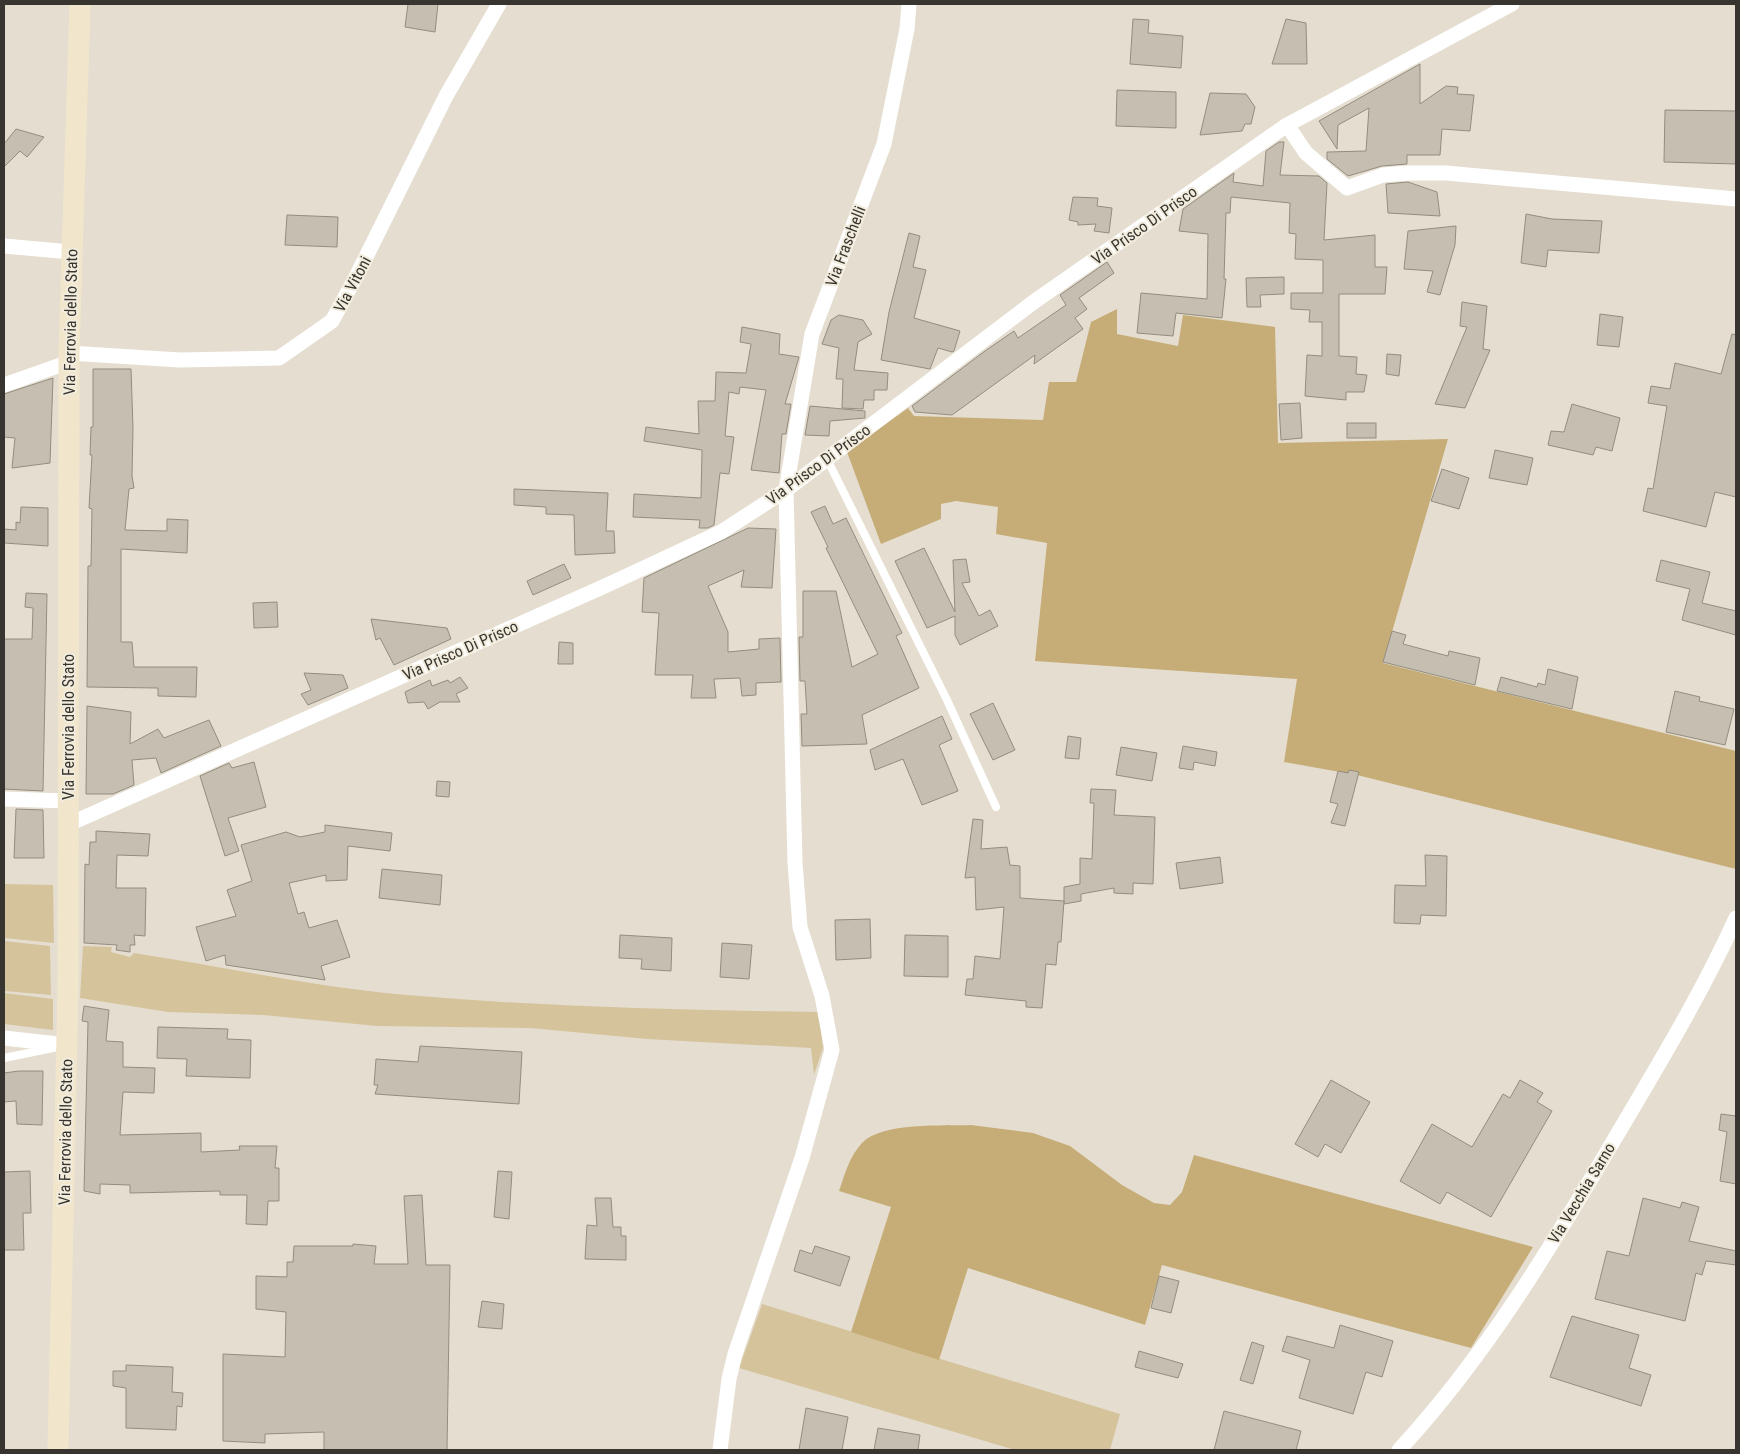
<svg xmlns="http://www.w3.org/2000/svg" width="1740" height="1454" font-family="'Roboto Condensed',sans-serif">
<rect width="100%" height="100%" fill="#e5ded0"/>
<g fill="#d5c39c">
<polygon points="4,884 53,885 54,943 4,938"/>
<polygon points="4,941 50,946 51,995 4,991"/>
<path d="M83,946L112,947L111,952L130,957L134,953C225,967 315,987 407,995C544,1007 681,1010 819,1012L823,1048L814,1075L811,1048L647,1039L530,1028L377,1026L263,1015L168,1012L80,998Z"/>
<polygon points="4,993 53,999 53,1030 4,1024"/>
<polygon points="762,1304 1120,1414 1110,1450 1015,1450 739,1368"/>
</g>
<g fill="#c6ad78">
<polygon points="1117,309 1117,334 1178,346 1183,315 1275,327 1278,443 1448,439 1383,663 1736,751 1736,869 1357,775 1284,762 1297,679 1035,661 1047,543 996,534 998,507 956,501 941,504 941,519 881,544 847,452 908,408 914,416 1043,420 1049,382 1076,382 1091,322"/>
<path d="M971,1125L1033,1133L1070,1146L1122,1185L1154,1203L1170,1205L1182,1192L1194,1155L1533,1247L1471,1348L1162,1265L1145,1325L968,1268L939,1360L851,1332L891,1207L839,1191C845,1174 849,1157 862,1143C881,1122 944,1126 971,1125Z"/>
</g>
<g fill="#c6bfb1" stroke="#938d80">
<polygon points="408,4 438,4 435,32 405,27"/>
<polygon points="1133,19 1149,20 1148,33 1183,36 1181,68 1130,64"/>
<polygon points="1286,19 1306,23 1307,64 1272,64"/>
<polygon points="1420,64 1420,104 1446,86 1458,87 1457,94 1474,95 1470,131 1442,129 1440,155 1407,155 1407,164 1382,166 1348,176 1327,159 1327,152 1366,151 1369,108 1338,125 1337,149 1319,121"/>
<polygon points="1117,90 1176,92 1176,128 1116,126"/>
<polygon points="1210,93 1246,94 1255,107 1251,124 1245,124 1242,131 1200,135"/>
<polygon points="1665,110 1736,111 1736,164 1664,162"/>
<polygon points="16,129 44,137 27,157 20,151 4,167 4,144"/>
<polygon points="1279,142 1284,142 1280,175 1319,176 1327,183 1324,240 1375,235 1375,267 1387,267 1385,294 1339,294 1339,356 1357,357 1356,374 1367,375 1364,392 1346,392 1346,400 1305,396 1307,355 1322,356 1322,322 1309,322 1310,310 1291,309 1291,293 1323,293 1323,260 1295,259 1296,234 1289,233 1290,203 1231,197 1230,213 1226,213 1224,279 1226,279 1222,318 1176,313 1173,336 1137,333 1141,293 1207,299 1208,234 1179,231 1183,209 1234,173 1233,182 1263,186 1266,151"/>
<polygon points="1408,182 1437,192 1440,216 1388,213 1386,184"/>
<polygon points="1073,197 1098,198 1097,206 1112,208 1109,233 1094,231 1096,224 1078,225 1078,222 1069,220"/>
<polygon points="1526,214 1552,219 1602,221 1599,253 1548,250 1546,267 1521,263"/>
<polygon points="287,215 338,217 337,247 285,245"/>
<polygon points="1456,226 1455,245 1440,295 1427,292 1433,271 1404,269 1408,231"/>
<polygon points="909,233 920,236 913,267 926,270 914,318 960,331 954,351 952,352 938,348 930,369 881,360 889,312"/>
<polygon points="1107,262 1114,273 1079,298 1087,309 1075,318 1083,329 1034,364 1035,355 952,415 915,412 912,406 985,351 1014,331 1018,338 1066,305 1060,295"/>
<polygon points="1284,277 1284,294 1260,295 1261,307 1247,307 1246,278"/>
<polygon points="1462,302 1487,306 1483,349 1490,350 1465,408 1435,404 1467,327 1460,326"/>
<polygon points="1600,314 1623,317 1619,347 1597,345"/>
<polygon points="839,315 863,320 872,334 858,342 854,370 888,373 887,390 874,390 874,400 864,400 863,409 842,408 843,379 836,379 839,348 822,344 831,320"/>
<polygon points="742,327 780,334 779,354 799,357 785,404 791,404 786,434 782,434 779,473 751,470 766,390 740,387 739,394 729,392 725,436 734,437 729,474 720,473 714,525 708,528 699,528 700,520 633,517 634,494 701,498 702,450 644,441 646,427 699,434 698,401 715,401 716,372 746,373 751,344 740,342"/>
<polygon points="1732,334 1736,335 1736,497 1715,492 1706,527 1643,511 1648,488 1653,489 1667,406 1648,403 1651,386 1670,389 1675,363 1721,374"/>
<polygon points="1387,354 1401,355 1399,376 1386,374"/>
<polygon points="93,369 131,369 133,428 132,476 134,488 129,489 125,530 167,531 167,519 188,520 187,553 121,549 121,642 132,642 134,667 197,667 196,697 158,696 158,688 87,687 88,566 91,566 92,509 89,508 92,455 90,455 91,427 93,427"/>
<polygon points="53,378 50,463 12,468 15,438 4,437 4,394"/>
<polygon points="1300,403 1302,438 1281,440 1279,404"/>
<polygon points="1572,404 1620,418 1612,451 1596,447 1593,455 1548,445 1551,431 1564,432"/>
<polygon points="810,406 865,411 865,418 830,421 829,436 805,435"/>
<rect x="1347" y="423" width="29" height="15"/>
<polygon points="1495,450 1533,458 1527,485 1489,478"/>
<polygon points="1442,469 1469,478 1459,509 1431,501"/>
<polygon points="514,489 608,493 606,531 614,531 615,553 575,555 574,515 546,514 546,507 514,505"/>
<polygon points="825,506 833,524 846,518 902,633 896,636 919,688 862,715 867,744 802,746 801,714 807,714 805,681 800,681 799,637 803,637 803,591 836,591 852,667 878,654 826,548 828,547 811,512"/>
<polygon points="21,507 48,508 48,546 4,543 4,529 16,530 16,522 20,523"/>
<polygon points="748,528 776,529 772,588 741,587 744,570 708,586 728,632 728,652 759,649 759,639 780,638 781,682 756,683 756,695 742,696 740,678 714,679 716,698 691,698 693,675 655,675 659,613 642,612 644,578"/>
<polygon points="924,548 955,612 953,560 966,559 970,582 962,583 979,616 990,610 998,626 960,645 955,635 955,616 927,628 895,561"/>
<polygon points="1661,560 1710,572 1702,603 1736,611 1736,635 1682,620 1690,589 1656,581"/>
<polygon points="564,564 571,578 533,595 527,581"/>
<polygon points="26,593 47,594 43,791 4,789 4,639 32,639 33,608 25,607"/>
<polygon points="277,602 278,627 254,628 253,603"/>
<polygon points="371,619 447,628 451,639 394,665 380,638 376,640"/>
<polygon points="1392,631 1406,635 1403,644 1448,656 1449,651 1480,658 1475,685 1383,662"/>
<polygon points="559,642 573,643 573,664 558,664"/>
<polygon points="1548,669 1578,677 1572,709 1497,691 1501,677 1537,687 1538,683 1545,685"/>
<polygon points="304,673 343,675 348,688 308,705 301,694 311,690"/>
<polygon points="460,677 468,688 456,694 460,702 440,702 428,709 424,702 408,703 405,692 430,680 432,686 448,680 450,683"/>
<polygon points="1675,691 1700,697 1699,701 1734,709 1725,745 1666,732"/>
<polygon points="993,703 1015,750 993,760 970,714"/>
<polygon points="87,706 131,712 130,744 158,729 164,738 209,720 221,746 161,773 156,758 132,760 134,785 113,794 86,794"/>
<polygon points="942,716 952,739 939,745 958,791 922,805 903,759 875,770 870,750"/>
<polygon points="1068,736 1081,738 1079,759 1065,758"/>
<polygon points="1183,746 1217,752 1215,766 1194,762 1193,770 1179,768"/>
<polygon points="1121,747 1157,753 1152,781 1116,775"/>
<polygon points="254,762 266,807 228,818 239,851 225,856 200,776 229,763 232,768"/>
<polygon points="1349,770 1359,772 1345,826 1331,823 1338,804 1330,802 1338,771 1348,773"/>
<polygon points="437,781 450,782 449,797 436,796"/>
<polygon points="1091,789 1116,790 1114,815 1155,817 1153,884 1133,883 1133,894 1114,893 1114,888 1081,894 1081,901 1064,904 1064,887 1080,884 1080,858 1092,859 1094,803 1090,803"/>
<polygon points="16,809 43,810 44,858 14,858"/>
<polygon points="973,819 983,820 981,849 1007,847 1010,865 1020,866 1020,898 1064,901 1061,942 1058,942 1056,965 1046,964 1042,1008 1026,1007 1026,1001 965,995 967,979 973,979 975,956 1000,959 1004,907 976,910 975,877 965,878"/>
<polygon points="325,825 392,833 390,851 348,846 347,880 326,881 326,875 289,883 298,914 304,912 309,928 337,920 350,957 321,966 325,980 226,965 225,955 206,961 196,927 236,916 227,890 252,881 241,845 286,832 300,837 325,832"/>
<polygon points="96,831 150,834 148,856 117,855 116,888 146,888 145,936 134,935 135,945 130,945 130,952 116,950 117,945 84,943 85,864 89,865 90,842 96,842"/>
<polygon points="1425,855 1447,856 1446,916 1421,915 1420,924 1394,923 1395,885 1426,886"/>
<polygon points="1220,857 1223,883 1180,889 1176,863"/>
<polygon points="382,869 442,875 440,905 379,898"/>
<polygon points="870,919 871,958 836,960 835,920"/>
<polygon points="620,935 672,938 671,971 641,969 642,959 619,958"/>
<polygon points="905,935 948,936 948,977 904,976"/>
<polygon points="722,943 752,945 749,979 720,977"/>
<polygon points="84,1006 109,1010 106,1041 123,1042 123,1067 155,1068 154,1093 123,1092 120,1135 201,1133 201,1152 240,1150 239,1146 277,1146 275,1168 279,1168 279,1201 268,1201 267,1225 246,1224 247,1195 220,1195 220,1191 130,1193 130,1185 100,1184 100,1194 84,1191 88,1022 82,1021"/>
<polygon points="158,1027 228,1029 227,1039 251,1040 250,1078 186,1076 187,1059 157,1058"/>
<polygon points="420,1046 522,1052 519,1104 375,1094 378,1085 374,1085 376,1059 418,1062"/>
<polygon points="19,1071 43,1071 42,1125 17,1124 16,1101 4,1102 4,1073"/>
<polygon points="1331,1080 1370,1102 1341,1153 1325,1144 1318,1157 1295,1144"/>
<polygon points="1520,1080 1543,1093 1537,1102 1552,1111 1491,1217 1447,1192 1440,1204 1400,1181 1432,1124 1472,1147 1503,1094 1510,1098"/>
<polygon points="1721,1114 1736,1116 1736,1184 1720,1181 1727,1132 1719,1130"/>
<polygon points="30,1171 31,1213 23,1213 24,1250 4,1250 4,1172"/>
<polygon points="498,1171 512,1172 509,1219 494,1217"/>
<polygon points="422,1195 426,1265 450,1265 447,1450 324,1450 324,1432 265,1434 265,1443 223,1441 223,1354 285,1357 286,1312 256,1309 256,1276 287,1277 287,1262 293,1262 294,1246 353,1246 353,1244 376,1246 374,1264 408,1264 404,1196"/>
<polygon points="595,1198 611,1198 613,1227 621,1227 621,1236 626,1236 626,1260 585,1259 587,1225 597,1226"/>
<polygon points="1643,1198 1680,1208 1682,1202 1699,1207 1689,1241 1736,1251 1736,1265 1706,1261 1702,1275 1696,1273 1685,1321 1595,1299 1607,1251 1629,1256"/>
<polygon points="815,1246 850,1257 840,1286 794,1271 800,1250 812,1254"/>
<polygon points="1159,1276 1179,1281 1171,1313 1151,1308"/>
<polygon points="482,1301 504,1304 502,1329 478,1327"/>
<polygon points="1572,1316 1639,1335 1629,1368 1651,1375 1641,1406 1550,1377"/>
<polygon points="1340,1325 1393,1341 1382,1377 1366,1372 1353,1414 1299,1398 1310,1360 1282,1351 1287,1336 1334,1348"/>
<polygon points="1252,1342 1264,1346 1253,1384 1240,1380"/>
<polygon points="1139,1351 1183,1364 1178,1378 1135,1367"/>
<polygon points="126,1365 173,1367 172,1392 183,1393 182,1407 177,1406 176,1430 126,1428 126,1388 113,1386 113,1371 126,1371"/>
<polygon points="806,1408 848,1417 842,1450 799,1450"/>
<polygon points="1224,1411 1301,1431 1296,1450 1214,1450"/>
<polygon points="878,1428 920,1435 918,1450 874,1450"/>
</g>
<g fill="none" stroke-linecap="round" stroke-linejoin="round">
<g stroke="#fff" stroke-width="8">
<polyline points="827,459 947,700 996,807"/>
<polyline points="4,1058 53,1048"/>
</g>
<g stroke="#fff" stroke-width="15">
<polyline points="1287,125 1306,153 1347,188 1383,175 1408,173 1446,173 1736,199"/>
<polyline points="4,246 71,252"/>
<polyline points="69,353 180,360 279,358 332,321 358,273 446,96 499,4"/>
<polyline points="4,385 69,362"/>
<polyline points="4,799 68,801"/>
<polyline points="67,825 605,586 721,532 786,490 1035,301 1287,125 1512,4"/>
<polyline points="4,1038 67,1045"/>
<polyline points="720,1450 729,1379 735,1354 802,1158 832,1050 822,996 800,927 795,863 786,490 812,334 884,144 907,29 909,4"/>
<path d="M1399,1450C1485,1357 1550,1249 1614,1140C1657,1067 1701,995 1736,918"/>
</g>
<polyline stroke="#f1e6cb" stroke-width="21" points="58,1450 68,988 69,353 80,4"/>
</g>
<g text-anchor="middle" stroke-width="4" stroke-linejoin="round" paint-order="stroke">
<g font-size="16" fill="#383530" stroke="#f2ecdd">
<text transform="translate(1144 225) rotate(-35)" y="6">Via Prisco Di Prisco</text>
<text transform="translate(845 246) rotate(-69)" y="6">Via Fraschelli</text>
<text transform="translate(352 284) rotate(-62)" y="6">Via Vitoni</text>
<text transform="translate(70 322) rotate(-89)" y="6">Via Ferrovia dello Stato</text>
<text transform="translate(818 464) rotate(-36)" y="6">Via Prisco Di Prisco</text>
<text transform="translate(460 650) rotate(-24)" y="6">Via Prisco Di Prisco</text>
<text transform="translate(68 727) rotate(-90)" y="6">Via Ferrovia dello Stato</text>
<text transform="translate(65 1132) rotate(-89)" y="6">Via Ferrovia dello Stato</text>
<text transform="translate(1581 1193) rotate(-59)" y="6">Via Vecchia Sarno</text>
</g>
</g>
<rect width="1740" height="1454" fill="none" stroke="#383530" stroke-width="10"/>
</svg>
